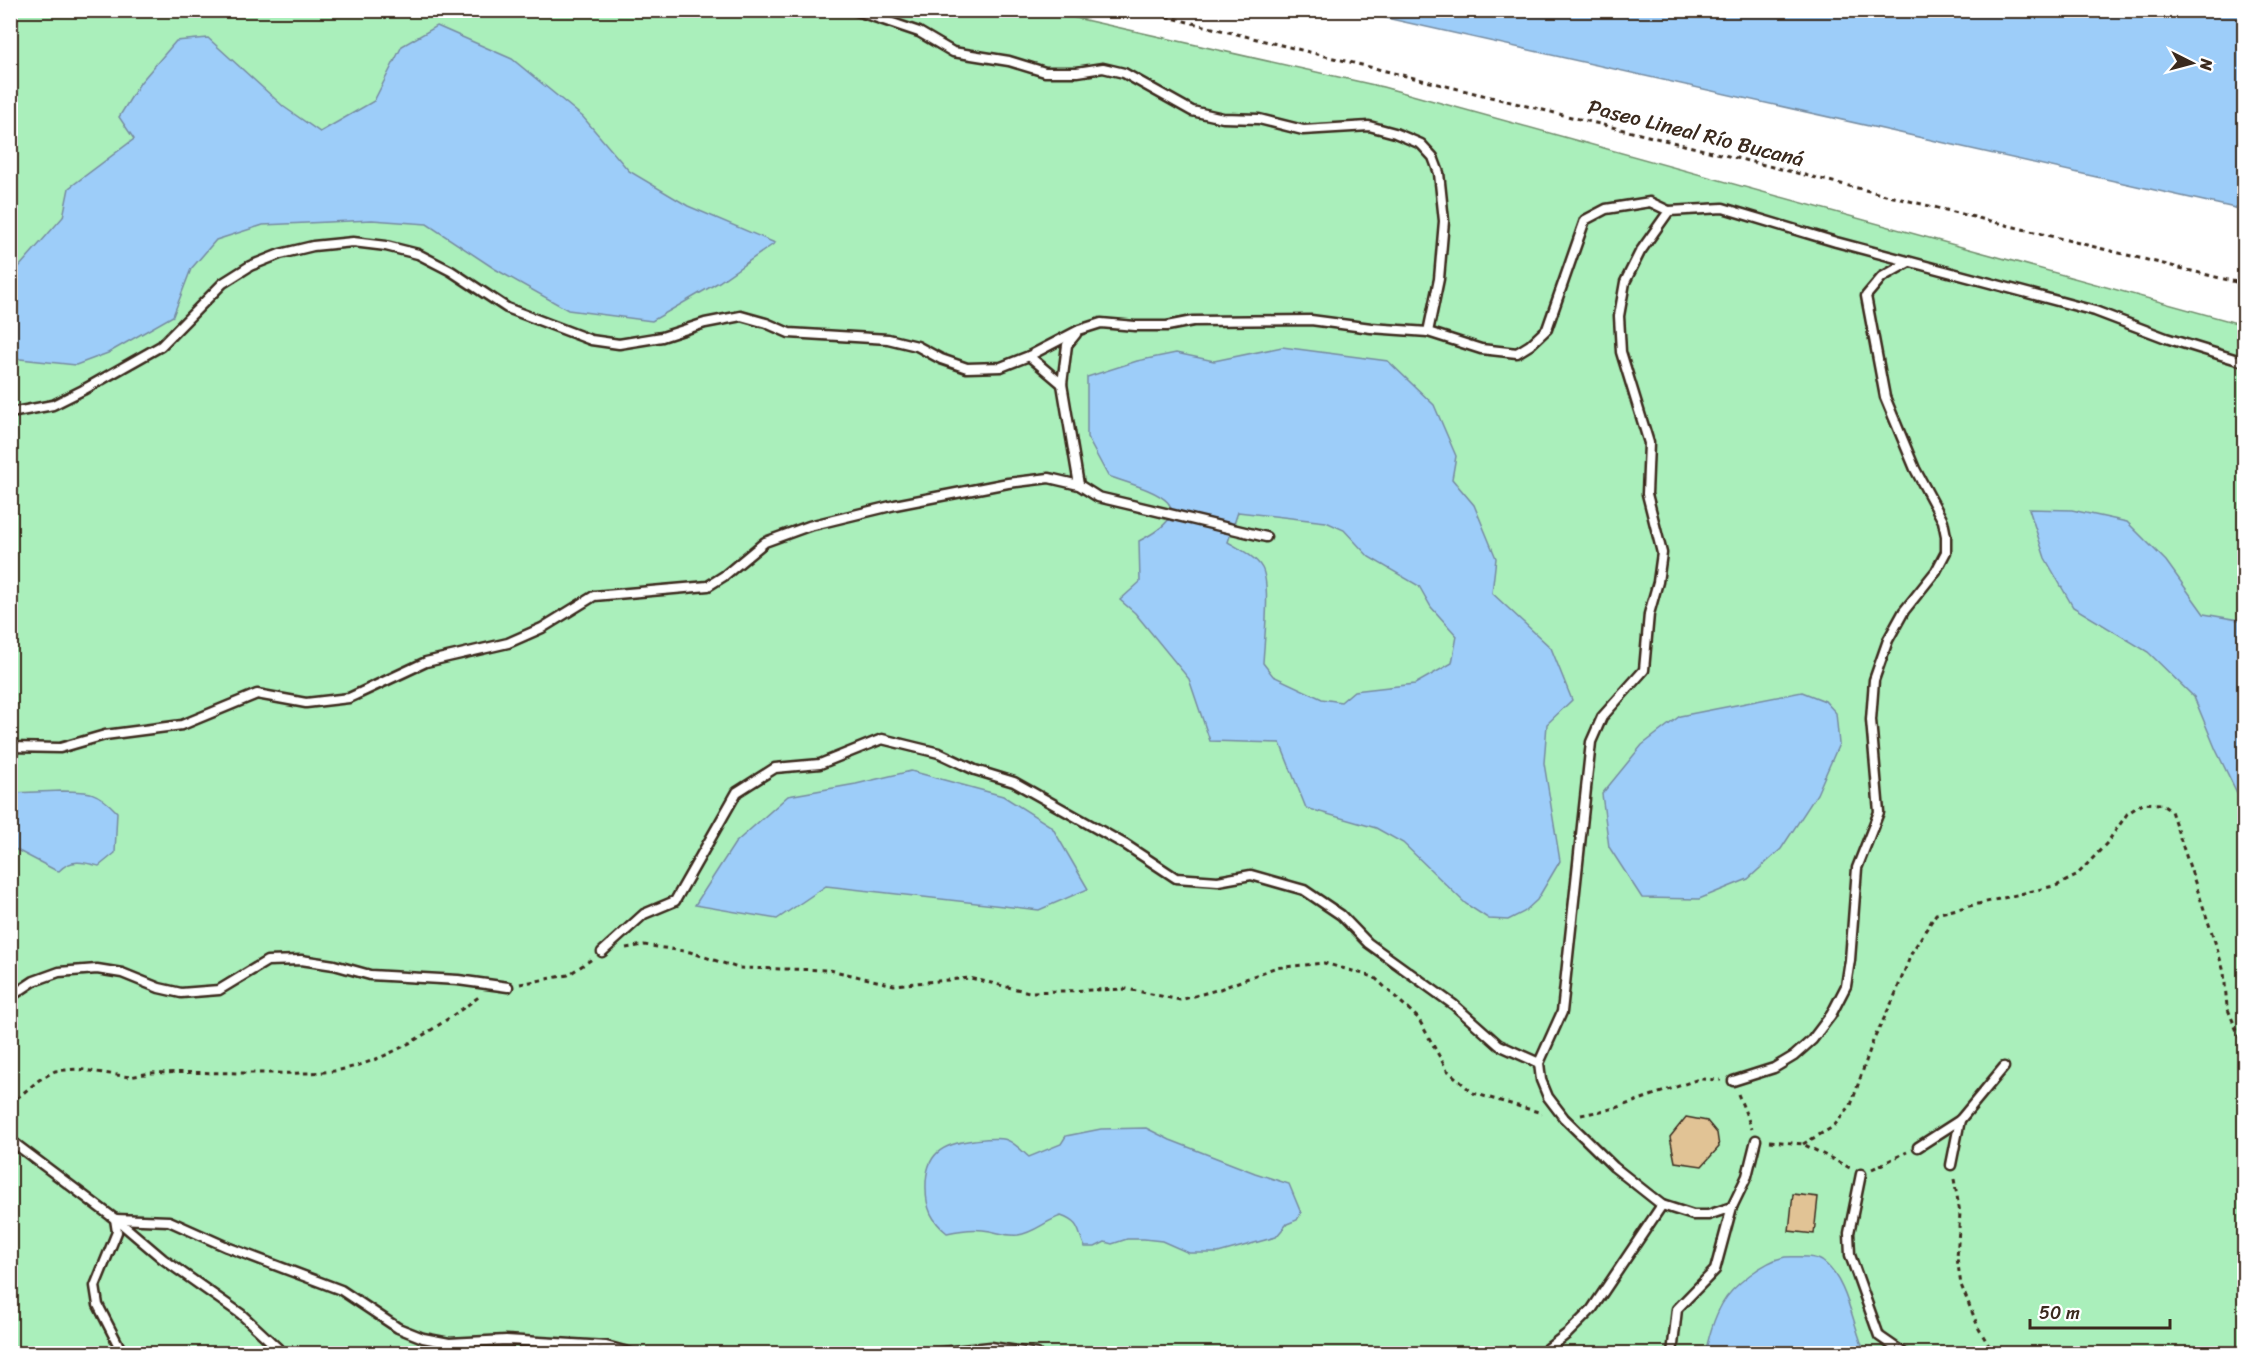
<svg xmlns="http://www.w3.org/2000/svg" width="2255" height="1364" font-family="Sriracha,sans-serif">
<rect width="100%" height="100%" fill="#fff"/>
<filter id="ink" filterUnits="userSpaceOnUse"><feTurbulence type="fractalNoise" baseFrequency=".0167" numOctaves="2"/><feDisplacementMap in="SourceGraphic" scale="12" xChannelSelector="R" yChannelSelector="G"/><feConvolveMatrix kernelMatrix="1 2 1 2 8 2 1 2 1" color-interpolation-filters="sRGB"/></filter>
<g filter="url(#ink)">
<polygon fill="#aaefbb" stroke="#728c6c" stroke-width="1.5" points="10,11 1045,11 1383,87 2244,325 2244,1353 11,1353"/>
<g fill="#9dcdf9" stroke="#768ca1" stroke-width="1.5" fill-rule="evenodd">
<polygon points="1355,11 2244,11 2244,210"/>
<polygon points="437,26 512,59 583,117 629,171 688,206 775,243 719,282 652,321 568,310 495,269 427,224 372,220 263,225 216,240 191,269 173,316 108,353 76,365 11,358 11,276 63,217 69,188 134,139 119,117 140,83 176,41 208,38 284,107 320,132 374,101 402,46"/>
<path d="M1282,347L1388,361L1434,405L1456,456L1452,479L1474,505L1496,558L1492,593L1551,648L1572,700L1547,724L1544,763L1560,861L1537,900L1524,912L1508,920L1489,919L1466,904L1403,843L1376,828L1306,808L1280,743L1210,741L1189,679L1135,613L1120,600L1140,582L1139,541C1211,504 1146,489 1108,476L1087,437V377L1137,361L1176,353L1214,361ZM1238,512L1326,522L1344,530L1369,557L1419,586L1431,607L1457,636L1452,663L1415,684L1354,691L1341,702L1322,699L1273,676L1263,663C1264,642 1271,585 1262,568C1256,557 1238,548 1228,542Z"/>
<polygon points="2029,509 2072,510 2127,522 2166,561 2204,614 2244,621 2244,807 2216,750 2194,697 2148,652 2073,607 2045,558"/>
<polygon points="1802,692 1825,701 1836,713 1839,744 1817,794 1781,849 1748,879 1699,899 1642,898 1609,847 1602,794 1642,745 1680,716"/>
<polygon points="911,771 1003,796 1052,827 1088,889 1039,910 826,886 777,919 695,905 735,843 788,796 856,784"/>
<path d="M62,791C90,791 97,791 117,812L115,853L99,866C84,862 71,858 59,871L55,870L11,847V793Z"/>
<path d="M1146,1128L1170,1140L1255,1173L1289,1184L1301,1213L1297,1220L1287,1224L1276,1237L1218,1253H1189L1162,1241L1144,1239H1127L1112,1244L1105,1242L1095,1247H1085C1077,1231 1081,1223 1061,1216C1045,1221 1034,1233 1018,1235C1007,1236 1000,1233 990,1231C977,1228 960,1230 947,1233C932,1221 926,1208 926,1189C925,1154 941,1144 974,1140C984,1139 998,1137 1007,1140C1015,1143 1022,1151 1029,1157L1061,1144L1066,1136L1101,1129Z"/>
<path d="M1785,1257C1796,1257 1812,1255 1822,1261C1847,1278 1853,1326 1865,1353H1705C1709,1337 1713,1320 1722,1304C1732,1286 1764,1261 1785,1257Z"/>
</g>
<g fill="#e1c395" stroke="#3b2a1e" stroke-width="1.5">
<polygon points="1686,1117 1707,1121 1717,1133 1719,1147 1702,1166 1675,1162 1670,1137"/>
<polygon points="1793,1194 1818,1197 1814,1234 1789,1231"/>
</g>
<g fill="none" stroke-linecap="round" stroke-linejoin="round">
<defs>
<g id="lane">
<polyline points="854,10 919,32 953,52 1009,61 1045,72 1077,72 1103,68 1124,73 1192,111 1223,118 1259,119 1303,130 1369,126 1395,133 1421,144 1433,157 1439,173 1444,221 1439,279 1428,332"/>
<polyline points="1669,211 1723,208 1836,242 2095,311 2166,338 2244,362"/>
<polyline points="1076,334 1067,345 1062,384 1079,485 1098,497 1266,537"/>
<polyline points="1029,356 1062,384"/>
<polyline points="10,413 53,405 83,390 161,346 223,283 250,266 280,254 313,246 353,242 386,246 418,254 451,271 507,308 591,340 619,344 662,337 705,323 741,316 766,323 789,333 888,339 917,346 941,359 967,368 1001,367 1029,356 1079,330 1101,323 1135,326 1167,326 1193,321 1311,320 1371,328 1428,332 1481,349 1517,353 1530,345 1547,329 1585,220 1606,209 1650,202 1669,211 1640,252 1625,282 1619,316 1621,352 1649,443 1647,494 1662,553 1658,582 1649,614 1644,670 1602,717 1591,742 1562,1012 1539,1063 1541,1080 1548,1097 1564,1118 1614,1167 1662,1205 1693,1215 1708,1215 1732,1207 1747,1176 1756,1140"/>
<polyline points="10,747 60,748 105,735 182,725 257,694 306,703 349,698 426,662 508,643 542,628 594,596 708,586 724,576 765,542 809,526 895,505 1008,483 1049,478 1079,485"/>
<polyline points="602,952 644,914 675,901 737,792 775,768 820,764 882,739 939,753 975,770 1014,782 1126,845 1176,878 1218,881 1251,875 1304,890 1341,915 1368,943 1454,1005 1499,1045 1539,1063"/>
<polyline points="10,997 34,981 59,972 97,969 122,973 159,988 181,993 219,990 267,961 301,960 334,965 370,975 458,980 508,987"/>
<polyline points="1733,1081 1774,1068 1794,1056 1812,1040 1831,1015 1846,986 1850,960 1857,868 1879,812 1871,720 1874,680 1888,640 1904,611 1936,571 1946,552 1946,536 1943,521 1915,469 1885,397 1866,296 1882,277 1909,262"/>
<polyline points="10,1140 115,1219 117,1232 95,1286 98,1305 123,1354"/>
<polyline points="1918,1147 1960,1120 2004,1067"/>
<polyline points="1951,1165 1960,1120"/>
<polyline points="1861,1174 1849,1233 1850,1255 1879,1336 1905,1354"/>
<polyline points="115,1219 169,1221 227,1247 341,1290 398,1328 423,1338 449,1343 506,1340 606,1346 635,1354"/>
<polyline points="116,1219 163,1259 241,1314 284,1354"/>
<polyline points="924,1354 991,1347 1037,1354"/>
<polyline points="1541,1354 1568,1333 1592,1309 1662,1205"/>
<polyline points="1672,1354 1677,1309 1715,1270 1732,1207"/>
</g>
</defs>
<use href="#lane" stroke="#3b2a1e" stroke-width="13"/>
<g stroke="#3b2a1e" stroke-width="3" stroke-dasharray="4.5 4.5" stroke-linecap="butt">
<polyline points="1140,10 2244,284"/>
<polyline points="626,948 644,945 690,952 738,968 830,970 894,985 970,978 1029,992 1127,989 1180,1000 1220,989 1274,968 1324,963 1374,977 1418,1018 1447,1070 1473,1093 1542,1113"/>
<polyline points="520,984 568,975 592,959"/>
<polyline points="1738,1094 1752,1129"/>
<path d="M10,1104L39,1080L55,1071L77,1069L130,1077L150,1073C187,1072 223,1073 260,1073C285,1073 309,1074 334,1071C389,1062 436,1028 480,996"/>
<polyline points="1581,1115 1616,1108 1699,1079 1721,1080"/>
<polyline points="1770,1141 1803,1144 1850,1168"/>
<polyline points="1803,1144 1833,1127 1851,1105 1873,1041 1893,1000 1912,952 1936,914 2058,885 2076,876 2107,843 2127,814 2143,803 2161,804 2171,811 2215,942 2224,972 2227,1007 2244,1048"/>
<polyline points="1872,1169 1907,1152"/>
<polyline points="1954,1179 1960,1213 1957,1258 1961,1285 1979,1329 1994,1354"/>
</g>
<use href="#lane" stroke="#fff" stroke-width="8"/>
</g>
</g>
<g text-anchor="middle" stroke-width="6" stroke-linejoin="round" paint-order="stroke">
<g font-size="21" fill="#3b2a1e" stroke="#fff">
<text transform="translate(1696 133) rotate(14)" y="7">Paseo Lineal Río Bucaná</text>
</g>
</g>
<rect width="2255" height="1364" fill="none" stroke="#fff" stroke-width="36"/>
<rect x="18" y="18" width="2219" height="1328" fill="none" stroke="#3b2a1e" stroke-width="2" filter="url(#ink)"/>
<g transform="translate(2192 63) rotate(96)" stroke="#ffffff" stroke-width="4.5" paint-order="stroke">
<path d="M0-4.5L10 22L0 15L-10 22Z" fill="#3b2a1e"/>
<text y="-9" font-size="16" font-weight="bold" text-anchor="middle" fill="#3b2a1e">N</text>
</g>
<path d="M2030 1319v9h140v-9" fill="none" stroke="#3b2a1e" stroke-width="3"/>
<text x="2039" y="1319" font-size="18" fill="#3b2a1e" stroke="#ffffff" stroke-width="4.5" paint-order="stroke">50 m</text>
</svg>
